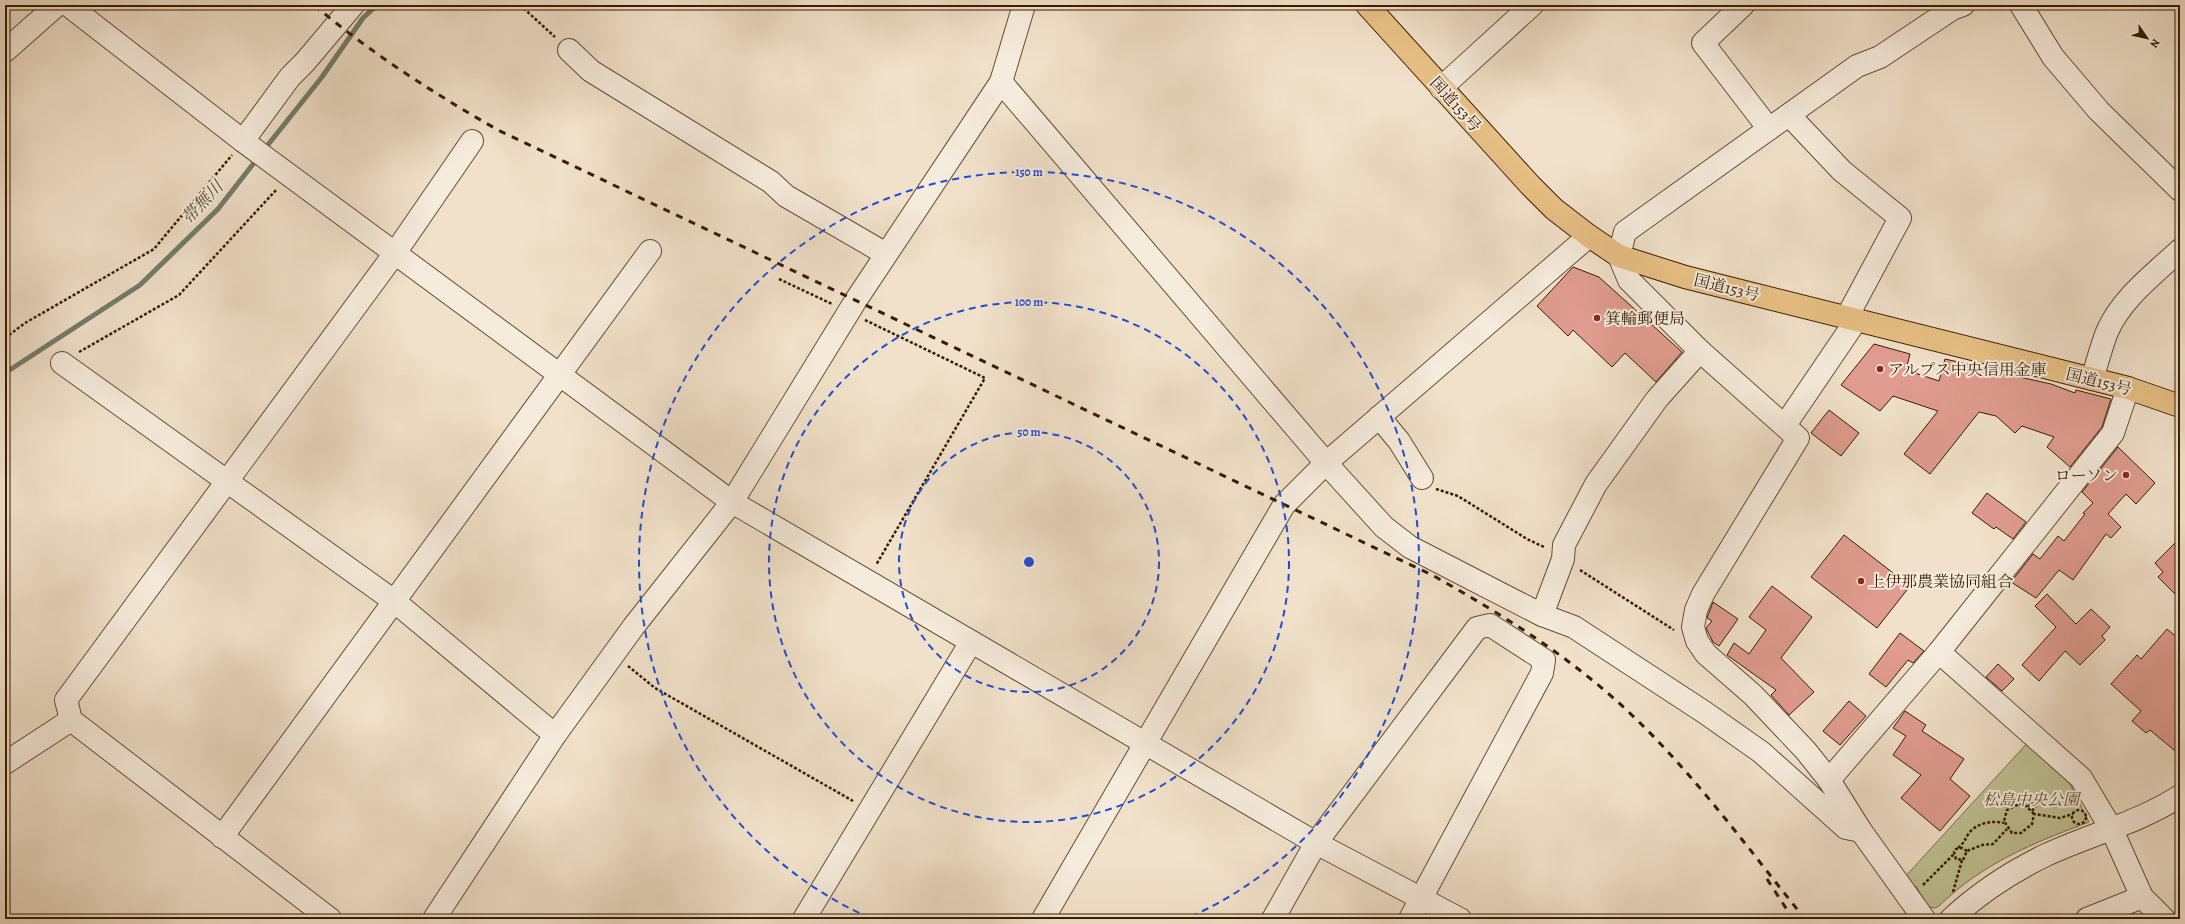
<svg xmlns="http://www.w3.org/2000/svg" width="2185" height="924" font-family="Alegreya,'Noto Serif JP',serif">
<rect width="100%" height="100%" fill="#f1e1ca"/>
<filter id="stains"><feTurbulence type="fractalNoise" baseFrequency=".005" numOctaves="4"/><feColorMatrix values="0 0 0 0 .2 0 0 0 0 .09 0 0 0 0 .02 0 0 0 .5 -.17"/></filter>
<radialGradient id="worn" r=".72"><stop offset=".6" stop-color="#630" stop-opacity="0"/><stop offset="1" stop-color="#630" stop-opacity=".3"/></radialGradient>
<path fill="#c0c193" stroke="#7c6e4a" d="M2031,739L2068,780L2089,822C2033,843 1983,863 1939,906L1935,908L1928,907L1916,886L1910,891L1903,879Z"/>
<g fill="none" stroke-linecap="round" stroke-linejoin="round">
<g stroke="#737d6d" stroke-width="5">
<polyline points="263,151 322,77 363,18 377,5"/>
<polyline points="5,373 140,285 218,209 257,159"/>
</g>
</g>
<g fill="#e09c8f" stroke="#371c00">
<polygon points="1573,267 1599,277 1682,352 1656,382 1625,353 1612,367 1573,330 1568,336 1537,306"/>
<polygon points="1874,344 1910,354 1906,370 1939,381 1945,359 1998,371 1999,369 2016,373 2015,376 2051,384 2075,393 2076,390 2111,399 2102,427 2070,467 2047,447 2054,437 2022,426 2015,433 1996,416 1979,412 1930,474 1904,454 1938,411 1893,396 1880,411 1841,385"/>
<polygon points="1829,410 1859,433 1841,456 1811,433"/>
<polygon points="2118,447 2155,483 2136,504 2126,494 2108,514 2121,527 2111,538 2106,534 2073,580 2059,570 2036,598 2011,582 2033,554 2040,559 2058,536 2064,541 2085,514 2083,513 2093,503 2082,492"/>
<polygon points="1987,493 2026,522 2013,539 1996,527 1994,529 1972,513"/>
<polygon points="1844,535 1910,586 1877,628 1811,577"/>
<polygon points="2180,538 2180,599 2158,577 2163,572 2155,563"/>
<polygon points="1772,586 1812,617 1781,658 1814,692 1789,715 1771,695 1776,690 1727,655 1734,643 1749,654 1766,630 1749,617"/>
<polygon points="2047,594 2076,624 2091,609 2110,627 2102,636 2105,640 2080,665 2065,651 2039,681 2022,665 2056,627 2035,606"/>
<polygon points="1713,602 1738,619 1719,646 1713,642 1706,628 1712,621 1707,618"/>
<polygon points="2167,629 2180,640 2180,755 2150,730 2146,733 2132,721 2141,711 2111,684 2137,655 2141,659"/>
<polygon points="1900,633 1924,651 1913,663 1908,660 1886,687 1869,674"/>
<polygon points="1998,664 2014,679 2002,691 1986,677"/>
<polygon points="1849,701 1866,716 1840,745 1823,731"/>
<polygon points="1905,711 1926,725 1922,731 1964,759 1950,779 1970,796 1940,831 1901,798 1921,775 1893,755 1906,736 1893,728"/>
</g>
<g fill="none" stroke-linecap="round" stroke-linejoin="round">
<defs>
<g id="minor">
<polyline points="68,5 243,141 732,502 1316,843 1460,919"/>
<polyline points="1743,5 1703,43 1769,129"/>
<polyline points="2021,5 2053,57 2099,111 2180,190"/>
<polyline points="569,50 591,71 771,182 786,196 886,254"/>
<polyline points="5,51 57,5"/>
<polyline points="1001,82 1326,463 1384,527 1410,547 1542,615 1574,627 1704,712 1761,752 1846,828 1861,831"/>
<polyline points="1441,88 1532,5"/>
<polyline points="1789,115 1842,171 1900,218 1847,317"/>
<polyline points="243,141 290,77 305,62 353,5"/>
<polyline points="62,363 394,601 555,735"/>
<path d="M2092,379C2097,364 2101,347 2107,332C2121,299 2154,274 2180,250"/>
<polyline points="1379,417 1399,441 1422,478"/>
<polyline points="1785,425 1857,319"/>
<polyline points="1542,615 1563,559 1564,545 1596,484 1657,399 1700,351"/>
<polyline points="1939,652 2081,778 2112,830 2142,897 2164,919"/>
<polyline points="5,763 71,720"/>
<polyline points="1829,780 1939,652 2113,433 2128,388"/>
<polyline points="222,837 650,251"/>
<polyline points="330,919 71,720 66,700 395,253 472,141"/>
<polyline points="434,919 555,735 634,626 732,502 856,300 1001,82 1024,5"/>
<polyline points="804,919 971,642"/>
<polyline points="1043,919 1284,505 1326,463 1589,236"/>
<polyline points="1273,919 1316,843 1477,628 1490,625 1544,660 1542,673 1410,919"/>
<polyline points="1924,919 1861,831 1829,780 1806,751 1753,695 1706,654 1697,641 1693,627 1696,610 1703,594 1798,438 1700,351 1629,280 1619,256 1625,232 1857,66 1880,57 1952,9 1963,5"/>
<path d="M1951,919C1980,892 2011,872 2046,855C2091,834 2138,823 2180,796"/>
<polyline points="2087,919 2142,897"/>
</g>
<polyline id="highway" points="1367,5 1530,185 1554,209 1589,236 1619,256 1685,277 2128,388 2180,406"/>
</defs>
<use href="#minor" stroke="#664d32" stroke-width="24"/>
<use href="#highway" stroke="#371c00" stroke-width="24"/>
<g stroke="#371c00" stroke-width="2.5" stroke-dasharray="3 2" stroke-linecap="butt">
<polyline points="520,5 555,37"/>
<polyline points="779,279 832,304"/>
<polyline points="865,320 985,378 876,565"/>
<polyline points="5,338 25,323 154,249 232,155"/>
<polyline points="79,352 179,295 277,189"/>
<polyline points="1436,489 1458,496 1527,539 1544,547"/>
<polyline points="1580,570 1674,630"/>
<polyline points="628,666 655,688 853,801"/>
<polyline points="2028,807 2038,795"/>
<circle cx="2079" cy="817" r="7"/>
<polyline points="2032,811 2041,799"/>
<polyline points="2034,814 2026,806 2019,804 2007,810 2004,821 2012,833 2021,833 2032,824 2034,814 2060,818 2073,814"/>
<path d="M1958,848C1964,843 1965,839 1969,833C1977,823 1992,820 2004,823"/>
<polyline points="1967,851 1962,848 1956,849 1954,852 1956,859 1963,860 1967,851 1982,845 1993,844 2007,829"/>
<polyline points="1923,885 1954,854"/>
<polyline points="1953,892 1962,860"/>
</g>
<use href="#minor" stroke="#f6ecdd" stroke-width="22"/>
<use href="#highway" stroke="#e8c085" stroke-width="22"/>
<g stroke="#371c00" stroke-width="3" stroke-dasharray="7 7" stroke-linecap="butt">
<path d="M314,5C371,53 433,93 498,130L1432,575C1505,616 1574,659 1635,718C1698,779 1750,851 1805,919"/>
<polyline points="1767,879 1793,919"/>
</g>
</g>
<g fill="none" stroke="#1d4ed8" stroke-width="2" stroke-dasharray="7 5">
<circle cx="1029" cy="562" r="130"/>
<circle cx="1029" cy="562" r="260"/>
<path d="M870 918A390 390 0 1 1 1188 918"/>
</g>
<g fill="#8f2418" stroke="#f6ecdd" stroke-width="1.5">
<circle cx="1597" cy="318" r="4"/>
<circle cx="1880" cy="369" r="4"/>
<circle cx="2126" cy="475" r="4"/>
<circle cx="1861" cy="581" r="4"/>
</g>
<g text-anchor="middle" stroke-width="4" stroke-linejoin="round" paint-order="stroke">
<g font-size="16" fill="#371c00" stroke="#f6ecdd">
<text transform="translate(1456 104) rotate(48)" y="6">国道153号</text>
<text transform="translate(1727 287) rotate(14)" y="6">国道153号</text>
<text transform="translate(2099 381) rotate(14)" y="6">国道153号</text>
</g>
<g font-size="16" fill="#371c00" stroke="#f6ecdd" text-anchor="start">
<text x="1605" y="324">箕輪郵便局</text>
<text x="1888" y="375">アルプス中央信用金庫</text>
<text x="2118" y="481" text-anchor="end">ローソン</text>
<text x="1869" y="587">上伊那農業協同組合</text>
</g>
<g font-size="16" font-style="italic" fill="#604e2c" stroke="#f6ecdd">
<text x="2031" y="805">松島中央公園</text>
</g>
<g font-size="17" font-style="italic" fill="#554d36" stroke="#f6ecdd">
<text transform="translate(202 202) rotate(-47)" y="6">帯無川</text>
</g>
</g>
<circle cx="1029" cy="562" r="6" fill="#1d4ed8" stroke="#f6ecdd" stroke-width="2"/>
<g font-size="12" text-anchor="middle" font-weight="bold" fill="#1d4ed8" stroke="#f6ecdd" stroke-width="4" stroke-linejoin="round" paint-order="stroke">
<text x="1029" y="176">150 m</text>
<text x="1029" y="306">100 m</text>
<text x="1029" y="436">50 m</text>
</g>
<rect width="2185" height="924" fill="none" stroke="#f1e1ca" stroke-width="20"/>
<rect x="6" y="6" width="2173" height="912" fill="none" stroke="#371c00" stroke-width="2"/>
<rect x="10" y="10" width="2165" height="904" fill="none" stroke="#371c00"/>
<g transform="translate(2147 38) rotate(124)" stroke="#f6ecdd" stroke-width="3" paint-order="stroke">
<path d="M0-3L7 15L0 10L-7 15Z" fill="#371c00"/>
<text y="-6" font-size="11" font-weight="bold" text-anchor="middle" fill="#371c00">N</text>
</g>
<rect width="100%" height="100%" filter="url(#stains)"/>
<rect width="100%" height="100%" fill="url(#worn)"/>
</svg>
